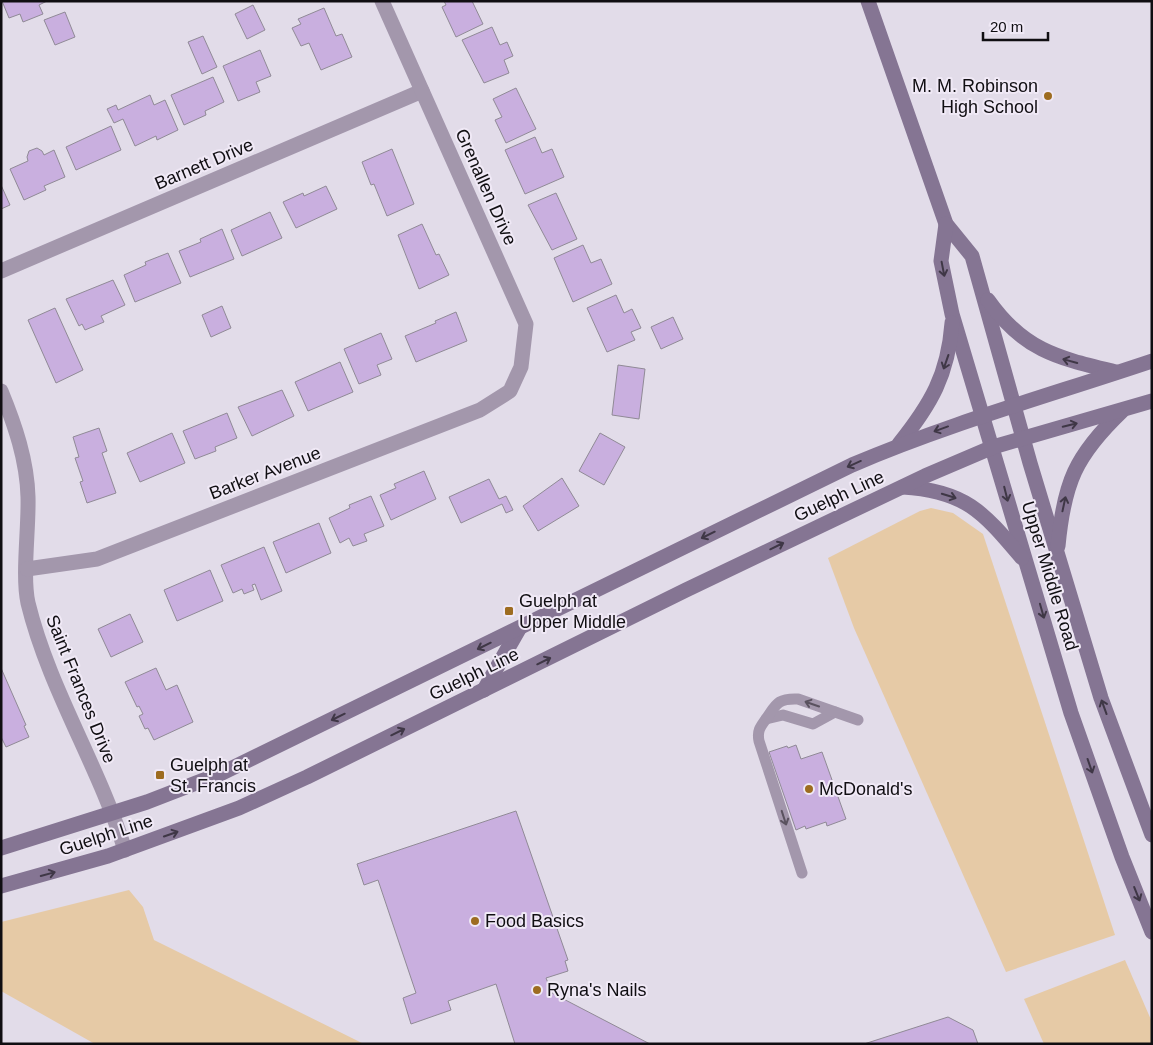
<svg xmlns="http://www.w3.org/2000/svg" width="1153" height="1045" font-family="Helvetica,sans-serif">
<rect width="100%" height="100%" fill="#e2dce9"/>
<g fill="#e6caa6">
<polygon points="931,508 953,513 983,534 1115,935 1006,972 854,628 828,558 920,511"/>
<polygon points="129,890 143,907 154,940 364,1044 95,1044 1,991 1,922"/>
<polygon points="1125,960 1152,1022 1152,1044 1044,1044 1024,999"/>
</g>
<g fill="#c9afdf" stroke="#908a96">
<polygon points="2,1 47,1 39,5 43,14 23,22 20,14 9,18"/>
<polygon points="444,1 472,1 483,24 456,37 442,7 446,5"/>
<polygon points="253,5 265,30 247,39 235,14"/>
<polygon points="324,8 336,36 342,34 352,57 321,70 309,43 301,46 292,28 301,24 298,19"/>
<polygon points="65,12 75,37 55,45 44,20"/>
<polygon points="492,27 500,45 507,42 513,56 504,60 509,73 484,83 462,40"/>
<polygon points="203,36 217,67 202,74 188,42"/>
<polygon points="260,50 271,76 256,82 260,92 238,101 223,66"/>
<polygon points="213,77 224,102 205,111 206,115 184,125 171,95"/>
<polygon points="516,88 536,129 506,143 495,120 502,117 493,99"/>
<polygon points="150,95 154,105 165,100 178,130 157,140 156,136 135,146 123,119 114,123 107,109 116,105 118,110"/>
<polygon points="111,126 121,150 76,170 66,147"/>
<polygon points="535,137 542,153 552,149 564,177 525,194 505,150"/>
<polygon points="37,148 42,151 44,155 54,150 65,177 44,186 46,190 24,200 10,169 28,161 27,157 29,151"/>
<polygon points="392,149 414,204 387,216 374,184 371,185 362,162"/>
<polygon points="1,185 10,205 1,209"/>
<polygon points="326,186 337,209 296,228 283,202 303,193 304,196"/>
<polygon points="556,193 577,239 552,250 528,205"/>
<polygon points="270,212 282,238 242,256 231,230"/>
<polygon points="422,224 436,255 439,254 449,275 419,289 398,235"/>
<polygon points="222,229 234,259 190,277 179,251 201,242 200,239"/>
<polygon points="583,245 591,263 601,259 612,284 573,302 554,258"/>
<polygon points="168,253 181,283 135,302 124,275 146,265 145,262"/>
<polygon points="113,280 125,305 101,316 104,322 85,330 82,324 79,326 66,299"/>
<polygon points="616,295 624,313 632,309 641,328 631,332 635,340 607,352 587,308"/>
<polygon points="222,306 231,328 211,337 202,315"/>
<polygon points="55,308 83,370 56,383 28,320"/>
<polygon points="456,312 467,341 416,362 405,336 436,323 435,321"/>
<polygon points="673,317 683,339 661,349 651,327"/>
<polygon points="381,333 392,359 377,365 381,375 359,384 344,349"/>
<polygon points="340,362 353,392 308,411 295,382"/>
<polygon points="618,365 645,369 639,419 612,415"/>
<polygon points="282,390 294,416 252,436 238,407"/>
<polygon points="227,413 237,438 215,447 216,451 195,459 183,431"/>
<polygon points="99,428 107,451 102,453 116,493 87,503 80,482 83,481 75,458 79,457 73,437"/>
<polygon points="172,433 185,463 140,482 127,453"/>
<polygon points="600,433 625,447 604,485 579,471"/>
<polygon points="424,471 436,499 391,520 380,495 396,488 394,484"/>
<polygon points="562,478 579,506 538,531 523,506"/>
<polygon points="489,479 499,499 506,496 513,510 506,513 502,504 461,523 449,497"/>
<polygon points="371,496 384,526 364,534 367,541 353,546 349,538 340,543 329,518 350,508 349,505"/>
<polygon points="319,523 331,553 286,573 273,542"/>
<polygon points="264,547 282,591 261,600 255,584 252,585 254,590 244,594 242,589 233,593 221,565"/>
<polygon points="210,570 223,601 177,621 164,590"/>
<polygon points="130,614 143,642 111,657 98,629"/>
<polygon points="1,668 26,725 24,726 29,737 6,747 1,737"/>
<polygon points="156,668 166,690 177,685 193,722 154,740 148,728 145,729 139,716 143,714 139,706 137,707 125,682"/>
<polygon points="796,745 801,759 822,752 846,819 827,826 826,822 806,829 805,826 796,830 769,752 787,746 788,748"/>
<polygon points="516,811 568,960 565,961 568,971 546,978 552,993 650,1044 515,1044 496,984 448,1001 451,1010 411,1024 403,998 416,993 378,880 364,885 357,864"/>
<polygon points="948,1017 973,1030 978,1044 864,1044"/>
</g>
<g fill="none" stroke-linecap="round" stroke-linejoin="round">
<g stroke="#a397ac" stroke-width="11">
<polyline points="766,719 783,715 813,724 835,712"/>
<path d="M802,873L759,741C757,731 760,727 766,719C776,705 777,698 798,699L858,720"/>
</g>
<g stroke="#a397ac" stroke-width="15">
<polyline points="1,271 422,91"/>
<path d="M1,391C15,425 27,460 28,497C29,527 22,576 28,603C49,689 99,766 125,850"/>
<polyline points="27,569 97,559 480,410 510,391 521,367 526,324 382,1"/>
</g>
<g stroke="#857593" stroke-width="15">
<polyline points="868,1 946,224 972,256 1030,463 1101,698 1152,835"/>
<polyline points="946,224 941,261 952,314 1071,713 1122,857 1152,932"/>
<path d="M988,300C1024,351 1058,358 1116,372"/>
<path d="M899,444C931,404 948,375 952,323"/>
<path d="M903,487C966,491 983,512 1022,558"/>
<path d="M1058,546C1064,483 1075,456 1122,411"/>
<polyline points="484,690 519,629"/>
<path d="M1,848L147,802L222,773L852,465C950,423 1051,395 1152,361"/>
<polyline points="1,886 108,856 239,808 307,777 686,590 925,476 993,447 1152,401"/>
</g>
</g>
<defs><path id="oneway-shaft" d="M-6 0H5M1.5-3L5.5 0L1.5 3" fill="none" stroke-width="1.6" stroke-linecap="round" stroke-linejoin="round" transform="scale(1.25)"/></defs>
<g stroke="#3f3746">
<use href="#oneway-shaft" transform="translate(943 269) rotate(79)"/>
<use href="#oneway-shaft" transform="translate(1070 361) rotate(-165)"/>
<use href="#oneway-shaft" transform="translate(946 362) rotate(109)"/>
<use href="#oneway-shaft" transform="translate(1070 425) rotate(-14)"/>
<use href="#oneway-shaft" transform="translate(941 429) rotate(160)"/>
<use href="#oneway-shaft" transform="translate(854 464) rotate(156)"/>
<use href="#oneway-shaft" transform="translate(1006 494) rotate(76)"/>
<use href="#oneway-shaft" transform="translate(949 496) rotate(17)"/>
<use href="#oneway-shaft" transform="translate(1064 504) rotate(-78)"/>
<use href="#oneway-shaft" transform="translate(708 535) rotate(154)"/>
<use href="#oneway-shaft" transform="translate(777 546) rotate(-26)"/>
<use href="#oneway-shaft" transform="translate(1042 611) rotate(74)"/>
<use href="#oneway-shaft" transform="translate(484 646) rotate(154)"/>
<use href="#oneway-shaft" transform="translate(544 661) rotate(-26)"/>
<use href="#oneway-shaft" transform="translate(1104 707) rotate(-110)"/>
<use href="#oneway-shaft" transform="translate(338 717) rotate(154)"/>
<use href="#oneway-shaft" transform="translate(398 732) rotate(-26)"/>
<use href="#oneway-shaft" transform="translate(1090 766) rotate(71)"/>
<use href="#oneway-shaft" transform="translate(171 834) rotate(-19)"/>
<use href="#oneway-shaft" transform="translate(48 874) rotate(-15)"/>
<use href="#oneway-shaft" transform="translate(1137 894) rotate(68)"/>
</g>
<g stroke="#5a525f">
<use href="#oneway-shaft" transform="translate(812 704) rotate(-161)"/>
<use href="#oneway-shaft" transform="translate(784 818) rotate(72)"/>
</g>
<g fill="#9d6c20" stroke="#f0e9f6" stroke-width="2">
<circle cx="1048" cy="96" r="5"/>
<rect x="504" y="606" width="10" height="10" rx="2.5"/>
<rect x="155" y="770" width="10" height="10" rx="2.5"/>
<circle cx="809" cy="789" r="5"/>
<circle cx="475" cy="921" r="5"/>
<circle cx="537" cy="990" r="5"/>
</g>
<g text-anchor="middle" stroke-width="4" stroke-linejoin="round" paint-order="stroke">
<g font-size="18" fill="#100e12" stroke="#f0e9f6" text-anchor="start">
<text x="1038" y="92" text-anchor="end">M. M. Robinson<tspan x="1038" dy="21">High School</tspan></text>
<text x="519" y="607">Guelph at<tspan x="519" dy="21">Upper Middle</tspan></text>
<text x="170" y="771">Guelph at<tspan x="170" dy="21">St. Francis</tspan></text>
<text x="819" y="795">McDonald's</text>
<text x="485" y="927">Food Basics</text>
<text x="547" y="996">Ryna's Nails</text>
</g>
<g font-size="18" fill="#100e12" stroke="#f0e9f6">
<text transform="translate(204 164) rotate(-23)" y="6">Barnett Drive</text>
<text transform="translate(486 187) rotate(66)" y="6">Grenallen Drive</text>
<text transform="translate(265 473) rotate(-21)" y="6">Barker Avenue</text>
<text transform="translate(839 496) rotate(-25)" y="6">Guelph Line</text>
<text transform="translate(1050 576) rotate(73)" y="6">Upper Middle Road</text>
<text transform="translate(474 674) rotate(-26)" y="6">Guelph Line</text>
<text transform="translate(81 689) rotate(68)" y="6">Saint Frances Drive</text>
<text transform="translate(106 835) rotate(-18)" y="6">Guelph Line</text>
</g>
</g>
<rect width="1153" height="1045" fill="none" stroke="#100e12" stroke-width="5"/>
<path d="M983 32v8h65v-8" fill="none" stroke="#100e12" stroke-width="2.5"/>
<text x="990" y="32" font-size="15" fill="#100e12" stroke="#f0e9f6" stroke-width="4" paint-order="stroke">20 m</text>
</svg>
